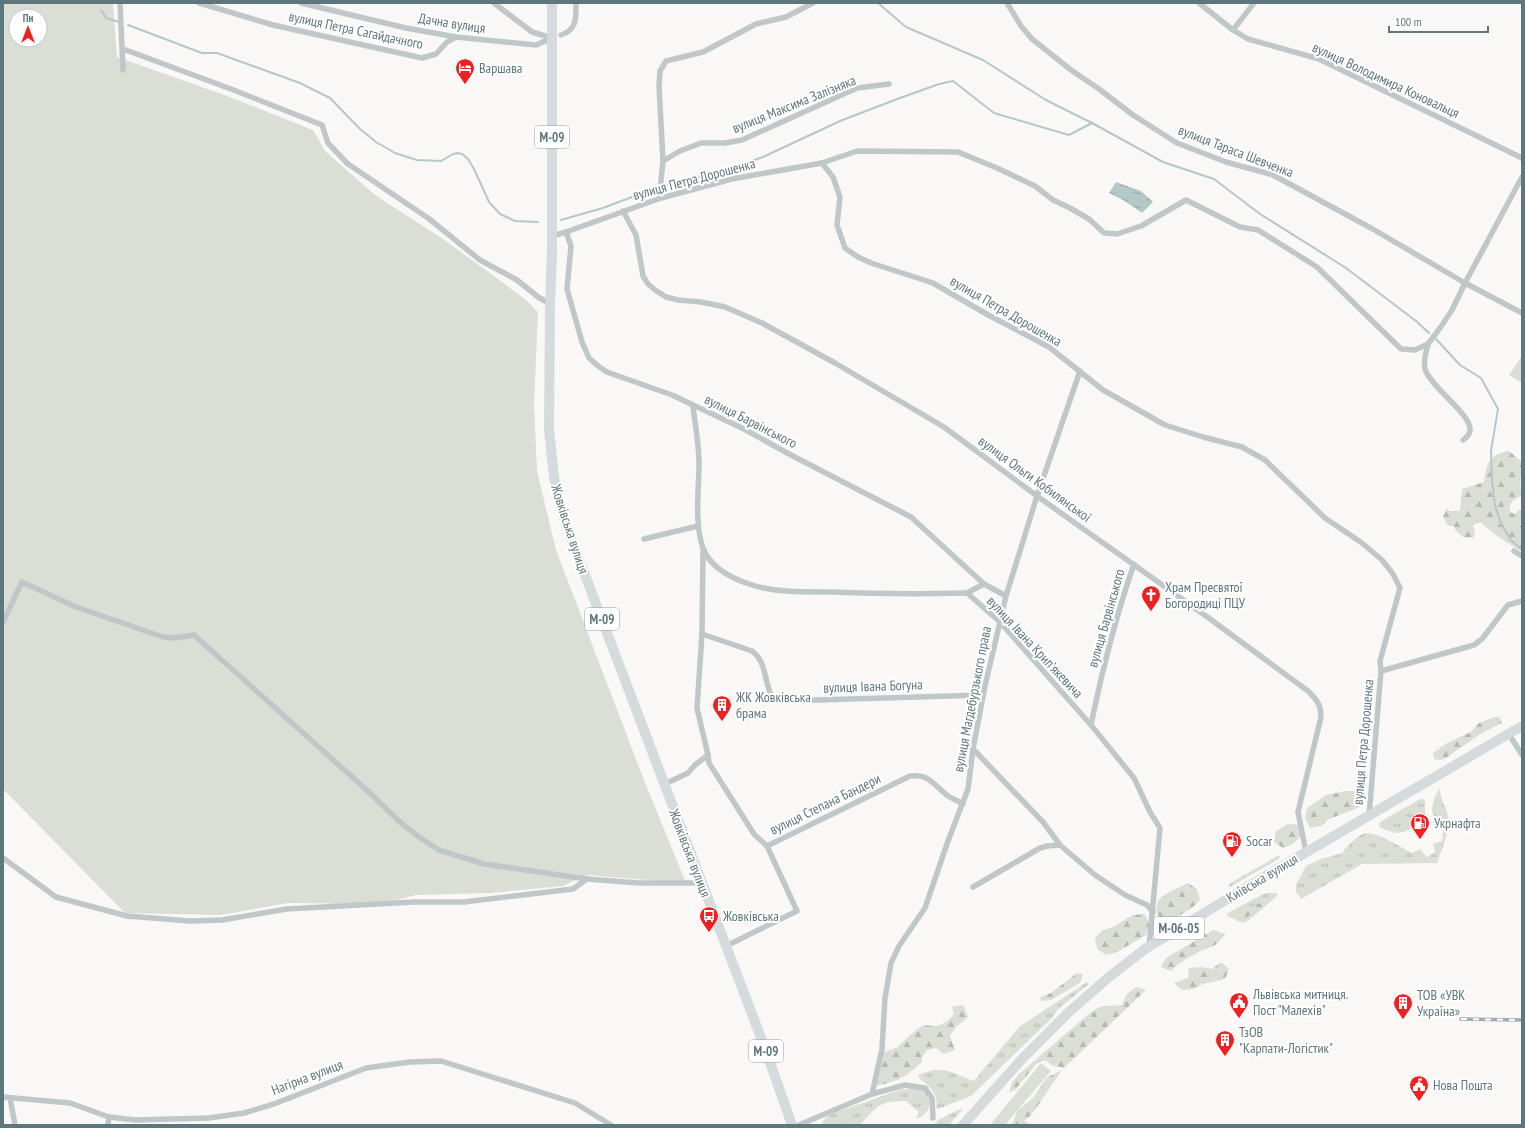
<svg xmlns="http://www.w3.org/2000/svg" width="1525" height="1128" font-family="'PT Sans Narrow',sans-serif">
<defs>
<pattern id="grass-tufts" width="24" height="20" patternUnits="userSpaceOnUse"><rect width="24" height="20" fill="#daded5"/><path d="M3 7l-1-3M5 7V3M7 7l1-3M15 17l-1-3M17 17v-4M19 17l1-3" fill="none" stroke="#b4b9b2"/></pattern>
<pattern id="forest-firs" width="22" height="20" patternUnits="userSpaceOnUse"><rect width="22" height="20" fill="#daded5"/><path d="M5 1l3.5 6h-7zM16 11l3.5 6h-7z" fill="#b4b9b2"/></pattern>
<pattern id="water-ripples" width="26" height="14" patternUnits="userSpaceOnUse"><rect width="26" height="14" fill="#b5c8c9"/><path d="M2 4q2-2 4 0t4 0M15 11q2-2 4 0t4 0" fill="none" stroke="#96a7a8"/></pattern>
</defs>
<rect width="100%" height="100%" fill="#f9f8f6"/>
<g fill="url(#grass-tufts)">
<path d="M1440,788C1440,799 1446,806 1448,816C1450,832 1442,848 1437,863L1362,864L1301,899L1296,892V885L1306,866L1321,859L1343,853L1344,850C1350,844 1356,837 1363,834C1374,829 1402,848 1412,853L1420,849L1427,857L1435,852L1433,844L1442,841L1445,820C1442,819 1437,818 1435,817C1428,810 1436,794 1440,788Z"/>
<polygon points="1420,799 1423,799 1425,802 1425,815 1423,822 1420,825 1404,832 1396,833 1380,828 1379,825 1380,822"/>
<polygon points="1277,856 1280,856 1279,859 1230,887 1229,886 1229,884"/>
<polygon points="1267,893 1276,893 1278,895 1248,921 1243,923 1227,916 1228,913 1259,896"/>
<path d="M1087,982L1089,984L1057,1010L1054,1016L971,1096L938,1109L936,1107C939,1094 929,1086 919,1078L918,1075C944,1064 949,1072 974,1081L1019,1027Z"/>
<path d="M912,1088L924,1090C932,1101 932,1111 919,1118H916L919,1112L906,1101C879,1101 878,1106 860,1125H822L823,1121L829,1115L899,1090Z"/>
<polygon points="960,1109 962,1109 962,1110 949,1125 934,1125 938,1120"/>
</g>
<g fill="url(#forest-firs)">
<path d="M1509,451L1522,462C1522,475 1518,483 1522,496C1513,499 1509,503 1510,512L1515,514L1519,510H1522V521L1520,525H1522V552L1497,536L1480,522L1473,525L1475,533L1473,538L1463,537L1455,530V527L1447,525L1443,517L1447,508L1449,511H1460L1462,489L1484,482C1486,464 1489,454 1509,451Z"/>
<polygon points="1494,717 1500,717 1502,723 1482,733 1446,758 1440,760 1434,759 1433,753 1447,743 1471,732 1479,723"/>
<polygon points="1345,791 1356,791 1365,797 1360,807 1329,819 1321,826 1310,828 1305,818 1307,808 1326,795"/>
<polygon points="1288,824 1299,825 1301,836 1293,844 1283,848 1274,842 1276,831"/>
<polygon points="1188,883 1197,889 1200,900 1192,908 1172,920 1161,920 1156,911 1158,900 1167,893"/>
<polygon points="1259,903 1263,906 1259,910 1243,919 1235,915"/>
<polygon points="1144,914 1150,924 1146,935 1117,952 1106,955 1097,949 1095,938 1103,930 1113,927 1133,915"/>
<path d="M1213,930L1225,934C1214,950 1211,945 1197,953C1187,958 1179,963 1171,971L1161,967L1166,958Z"/>
<polygon points="1221,962 1229,969 1225,979 1203,984 1193,989 1182,990 1174,983 1188,978 1189,968 1201,967 1212,969"/>
<polygon points="1077,973 1083,974 1080,983 1051,1000 1040,1001 1041,997 1051,993"/>
<polygon points="1136,987 1146,990 1064,1068 1051,1065 1046,1060 1037,1063 1016,1089 1009,1093 1012,1082 1019,1074 1090,1013 1099,1007 1122,1005 1126,995"/>
<path d="M963,1005L968,1017L956,1027L950,1036L955,1050L944,1054L936,1048L927,1050L922,1057V1062L908,1074L898,1080L877,1086V1074L882,1053L898,1047L910,1035L923,1025C938,1027 944,1026 954,1014L952,1007Z"/>
<polygon points="1062,1070 1032,1114 1024,1121 1032,1125 1008,1125 1013,1122 1017,1111 1034,1097 1046,1078"/>
</g>
<g fill="#daded5" fill-rule="evenodd">
<path d="M3,3H113L117,57L230,97L313,130L325,151L375,195L443,239L491,274L526,300L538,312L534,404L537,471L556,550L642,775L686,883L586,875L563,886L491,893L416,895L379,904L288,903L221,915L125,913L3,789ZM16,16H40V40H16Z"/>
<polygon points="1522,356 1522,383 1509,375"/>
<polygon points="1041,1063 1051,1071 1005,1125 990,1125"/>
</g>
<polygon fill="url(#water-ripples)" points="1116,182 1141,191 1153,202 1142,213 1123,200 1109,193"/>
<g fill="none" stroke-linecap="round" stroke-linejoin="round">
<g stroke="#b5c8c9" stroke-width="2">
<polyline points="878,3 906,27 983,60 1046,100 1092,123"/>
<polyline points="101,10 106,18 119,22"/>
<polyline points="128,25 202,53 217,53 300,83 330,98 360,129 376,142 395,153 417,160 441,161 453,154 457,153 462,154 468,159 474,169 489,202 500,214 515,221 538,222"/>
<polyline points="727,169 763,157 840,121 900,98 939,84 953,81 994,113 1069,135 1092,123 1163,162 1214,179 1260,214 1346,268 1416,321 1429,333"/>
<polyline points="666,185 702,176"/>
<polyline points="561,220 603,208 653,189"/>
<polyline points="1436,339 1460,365 1481,378 1498,409 1491,451 1492,481 1495,505 1501,524 1511,540 1522,550"/>
</g>
<g stroke="#bfc7c9" stroke-width="5.5">
<polyline points="120,3 123,70"/>
<polyline points="199,3 273,25 422,58 436,54 447,42 456,37"/>
<polyline points="301,3 406,28 456,37 536,45 552,38"/>
<polyline points="494,3 532,32 552,38"/>
<polyline points="1007,3 1021,26 1032,39 1071,70 1099,89 1133,115 1177,143 1226,162 1273,175 1371,228 1465,283 1522,313"/>
<polyline points="1199,3 1233,30 1248,39 1319,59 1522,158"/>
<polyline points="1233,30 1254,3"/>
<path d="M561,35C577,30 576,18 576,3"/>
<polyline points="123,49 231,89 322,125 328,143 348,164 428,218 480,260 517,280 538,297 550,304"/>
<polyline points="663,161 680,151 701,143 725,143 742,140 857,88 889,84"/>
<polyline points="822,163 833,177 840,197 837,225 845,248 858,257 871,263 933,283 990,316 1049,347 1103,390 1165,425 1203,437 1242,447 1265,460 1325,518 1362,543 1382,560 1393,574 1400,588 1380,661 1381,671 1369,816"/>
<polyline points="661,198 661,180 663,161 659,86 660,71 666,61 703,52 756,24 786,17 813,3"/>
<path d="M623,211L636,235L643,276L648,284L655,290L666,297L678,300L701,302L725,307L762,323L835,363L944,427L1037,496L1206,616L1308,691C1317,700 1321,705 1321,717L1298,812L1306,852"/>
<polyline points="566,232 571,246 567,289 582,342 589,358 598,366 607,372 672,395 744,429 789,454 911,517 984,584 967,593"/>
<polyline points="552,236 566,232 661,198 732,179 822,163 857,151 958,152 997,168 1035,186 1053,200 1070,208 1089,219 1104,233 1117,234 1141,226 1186,200 1240,227 1258,230 1317,267 1401,349 1415,350 1428,344 1440,328 1452,310 1465,283 1522,177"/>
<path d="M1428,344C1426,352 1423,360 1425,369C1430,387 1473,415 1470,431C1469,435 1466,438 1463,440"/>
<path d="M693,406C695,425 699,444 699,463C699,490 694,522 703,548C710,567 731,578 749,584C775,593 806,592 833,592C878,594 922,594 967,593L1000,622L1091,725L1134,778L1150,812L1160,828L1149,947"/>
<polyline points="644,539 698,526"/>
<polyline points="1514,551 1522,556"/>
<polyline points="984,584 1006,596"/>
<polyline points="3,622 22,582 76,607 163,637 175,638 194,635 370,793 402,824 419,837 439,850 484,864 587,879 639,883 702,883"/>
<path d="M702,634L752,651C767,662 764,682 772,697L784,701L983,695"/>
<polyline points="1381,671 1474,645 1482,639 1508,605 1522,601"/>
<path d="M1091,725C1102,671 1116,616 1134,564"/>
<polyline points="1509,734 1522,755"/>
<polyline points="973,749 1043,822 1060,845 1095,875 1125,895 1147,905 1153,912"/>
<polyline points="708,755 709,763 754,834 767,846 797,911 726,946"/>
<polyline points="665,784 688,773 695,765 708,755 697,708 702,634 703,550"/>
<path d="M767,846L910,776C931,774 933,785 948,796C953,799 958,801 963,804"/>
<polyline points="3,858 56,897 127,916 190,921 222,920 287,909 414,902 464,902 573,889 587,879"/>
<polyline points="973,887 1040,848 1047,846 1060,845"/>
<polyline points="872,1094 882,1049 885,998 891,963 899,946 925,908 948,841 968,789 973,749 985,686 1006,596 1037,496 1080,371"/>
<polyline points="3,1097 70,1103 109,1117 135,1120 209,1118 244,1113 274,1104 366,1068 410,1062 441,1061 575,1103 611,1125"/>
<polyline points="10,1098 15,1125"/>
<polyline points="108,1125 109,1117"/>
<polyline points="799,1125 872,1094 905,1085 925,1088 932,1098 933,1118"/>
</g>
<g stroke="#d5dbdd" stroke-width="10">
<polyline points="552,3 552,252 550,304 549,430 554,477 558,498 569,533 766,1051 792,1125"/>
<polyline points="963,1125 1023,1058 1069,1012 1109,977 1145,949 1257,881 1522,726"/>
</g>
<defs>
<polyline id="rail" points="1461,1019 1522,1020"/>
</defs>
<use href="#rail" stroke="#9fabae" stroke-width="3.5"/>
<use href="#rail" stroke="#fff" stroke-width="2" stroke-dasharray="6" stroke-linecap="butt"/>
</g>
<defs>
<symbol id="hotel-pin" viewBox="-11 -11 22 30"><path d="M0 17L-7.5 6A9.5 9.5 0 1 1 7.5 6Z" fill="#ef2022" stroke="#fff"/><path d="M-6-4.5h1.5V1H6V5H4.5V3h-9V5H-6ZM-4 0a1.8 1.8 0 1 1 3.6 0ZM.5 0V-2.5h3Q6-2.5 6 0Z" fill="#fff"/></symbol>
<symbol id="church-pin" viewBox="-11 -11 22 30"><path d="M0 17L-7.5 6A9.5 9.5 0 1 1 7.5 6Z" fill="#ef2022" stroke="#fff"/><path d="M-1.2-6h2.4v3.5h3.3v2.4h-3.3V6h-2.4V-.1h-3.3v-2.4h3.3Z" fill="#fff"/></symbol>
<symbol id="building-pin" viewBox="-11 -11 22 30"><path d="M0 17L-7.5 6A9.5 9.5 0 1 1 7.5 6Z" fill="#ef2022" stroke="#fff"/><path d="M-4-6H4V6H1V3H-1V6H-4ZM-2.5-4.3h1.7v1.8h-1.7ZM.8-4.3h1.7v1.8H.8ZM-2.5-1h1.7V.8h-1.7ZM.8-1h1.7V.8H.8Z" fill="#fff"/></symbol>
<symbol id="fuel-pin" viewBox="-11 -11 22 30"><path d="M0 17L-7.5 6A9.5 9.5 0 1 1 7.5 6Z" fill="#ef2022" stroke="#fff"/><path d="M-5.5-6h7V0h2V4h1.3V-2.5L3-4.5l.8-.8L6-3V5H2.5V1h-1V6h-7ZM-4.2-4.7v3.2H.2V-4.7Z" fill="#fff"/></symbol>
<symbol id="bus-pin" viewBox="-11 -11 22 30"><path d="M0 17L-7.5 6A9.5 9.5 0 1 1 7.5 6Z" fill="#ef2022" stroke="#fff"/><path d="M-5-6H5V4H4V6H2V4H-2V6H-4V4H-5ZM-3.5-4V0h7V-4ZM-3.5 1.2v1.5H-2V1.2ZM2 1.2v1.5H3.5V1.2Z" fill="#fff"/></symbol>
<symbol id="civic-pin" viewBox="-11 -11 22 30"><path d="M0 17L-7.5 6A9.5 9.5 0 1 1 7.5 6Z" fill="#ef2022" stroke="#fff"/><path d="M-.6-6.5H3V-4.5H.6V-3L4-1V1h2V6H-6V1h2V-1L-.6-3ZM-1.2 2.5V6h2.4V2.5Z" fill="#fff"/></symbol>
</defs>
<g fill-rule="evenodd">
<use href="#hotel-pin" x="454" y="57" width="22" height="30"/>
<use href="#church-pin" x="1140" y="584" width="22" height="30"/>
<use href="#building-pin" x="711" y="694" width="22" height="30"/>
<use href="#fuel-pin" x="1409" y="812" width="22" height="30"/>
<use href="#fuel-pin" x="1221" y="830" width="22" height="30"/>
<use href="#bus-pin" x="698" y="905" width="22" height="30"/>
<use href="#civic-pin" x="1228" y="991" width="22" height="30"/>
<use href="#building-pin" x="1392" y="992" width="22" height="30"/>
<use href="#building-pin" x="1214" y="1029" width="22" height="30"/>
<use href="#civic-pin" x="1408" y="1074" width="22" height="30"/>
</g>
<g text-anchor="middle" stroke-width="4" stroke-linejoin="round" paint-order="stroke">
<g fill="#fff" stroke="#8ea0a4" stroke-width="1">
<rect x="535" y="126" width="34" height="22" rx="3"/>
<rect x="585" y="608" width="34" height="22" rx="3"/>
<rect x="1154" y="917" width="50" height="22" rx="3"/>
<rect x="749" y="1040" width="34" height="22" rx="3"/>
</g>
<g font-size="13" font-weight="bold" fill="#5e777d">
<text x="552" y="142">М-09</text>
<text x="602" y="624">М-09</text>
<text x="1179" y="933">М-06-05</text>
<text x="766" y="1056">М-09</text>
</g>
<g font-size="14" fill="#5e777d" stroke="#fff">
<text transform="translate(452 23) rotate(9)" y="5">Дачна вулиця</text>
<text transform="translate(356 30) rotate(12)" y="5">вулиця Петра Сагайдачного</text>
<text transform="translate(1386 80) rotate(25)" y="5">вулиця Володимира Коновальця</text>
<text transform="translate(794 104) rotate(-22)" y="5">вулиця Максима Залізняка</text>
<text transform="translate(1236 151) rotate(21)" y="5">вулиця Тараса Шевченка</text>
<text transform="translate(694 179) rotate(-15)" y="5">вулиця Петра Дорошенка</text>
<text transform="translate(1006 311) rotate(30)" y="5">вулиця Петра Дорошенка</text>
<text transform="translate(751 421) rotate(27)" y="5">вулиця Барвінського</text>
<text transform="translate(1035 479) rotate(36)" y="5">вулиця Ольги Кобилянської</text>
<text transform="translate(570 529) rotate(72)" y="5">Жовківська вулиця</text>
<text transform="translate(1106 618) rotate(-74)" y="5">вулиця Барвінського</text>
<text transform="translate(1035 647) rotate(47)" y="5">вулиця Івана Крипʼякевича</text>
<text transform="translate(873 686) rotate(-2)" y="5">вулиця Івана Богуна</text>
<text transform="translate(972 699) rotate(-79)" y="5">вулиця Магдебурзького права</text>
<text transform="translate(1363 742) rotate(-85)" y="5">вулиця Петра Дорошенка</text>
<text transform="translate(825 804) rotate(-26)" y="5">вулиця Степана Бандери</text>
<text transform="translate(690 853) rotate(69)" y="5">Жовківська вулиця</text>
<text transform="translate(1262 878) rotate(-31)" y="5">Київська вулиця</text>
<text transform="translate(307 1077) rotate(-21)" y="5">Нагірна вулиця</text>
</g>
<g font-size="14" fill="#5e777d" stroke="#fff" text-anchor="start">
<text x="479" y="73">Варшава</text>
<text x="1165" y="592">Храм Пресвятої<tspan x="1165" dy="16">Богородиці ПЦУ</tspan></text>
<text x="736" y="702">ЖК Жовківська<tspan x="736" dy="16">брама</tspan></text>
<text x="1434" y="828">Укрнафта</text>
<text x="1246" y="846">Socar</text>
<text x="723" y="921">Жовківська</text>
<text x="1253" y="999">Львівська митниця.<tspan x="1253" dy="16">Пост "Малехів"</tspan></text>
<text x="1417" y="1000">ТОВ «УВК<tspan x="1417" dy="16">Україна»</tspan></text>
<text x="1239" y="1037">ТзОВ<tspan x="1239" dy="16">"Карпати-Логістик"</tspan></text>
<text x="1433" y="1090">Нова Пошта</text>
</g>
</g>
<rect width="1525" height="1128" fill="none" stroke="#5e777d" stroke-width="8"/>
<g transform="translate(28 28)"><circle r="19" fill="#ffffff" stroke="#bfc9cb"/>
<path d="M0-3L7 15L0 10L-7 15Z" fill="#ef2022"/>
<text y="-6" font-size="11" font-weight="bold" text-anchor="middle" fill="#5e777d">Пн</text>
</g>
<path d="M1389 26v6h99v-6" fill="none" stroke="#5e777d" stroke-width="2"/>
<text x="1395" y="26" font-size="12" fill="#5e777d" stroke="#ffffff" stroke-width="3" paint-order="stroke">100 m</text>
</svg>
